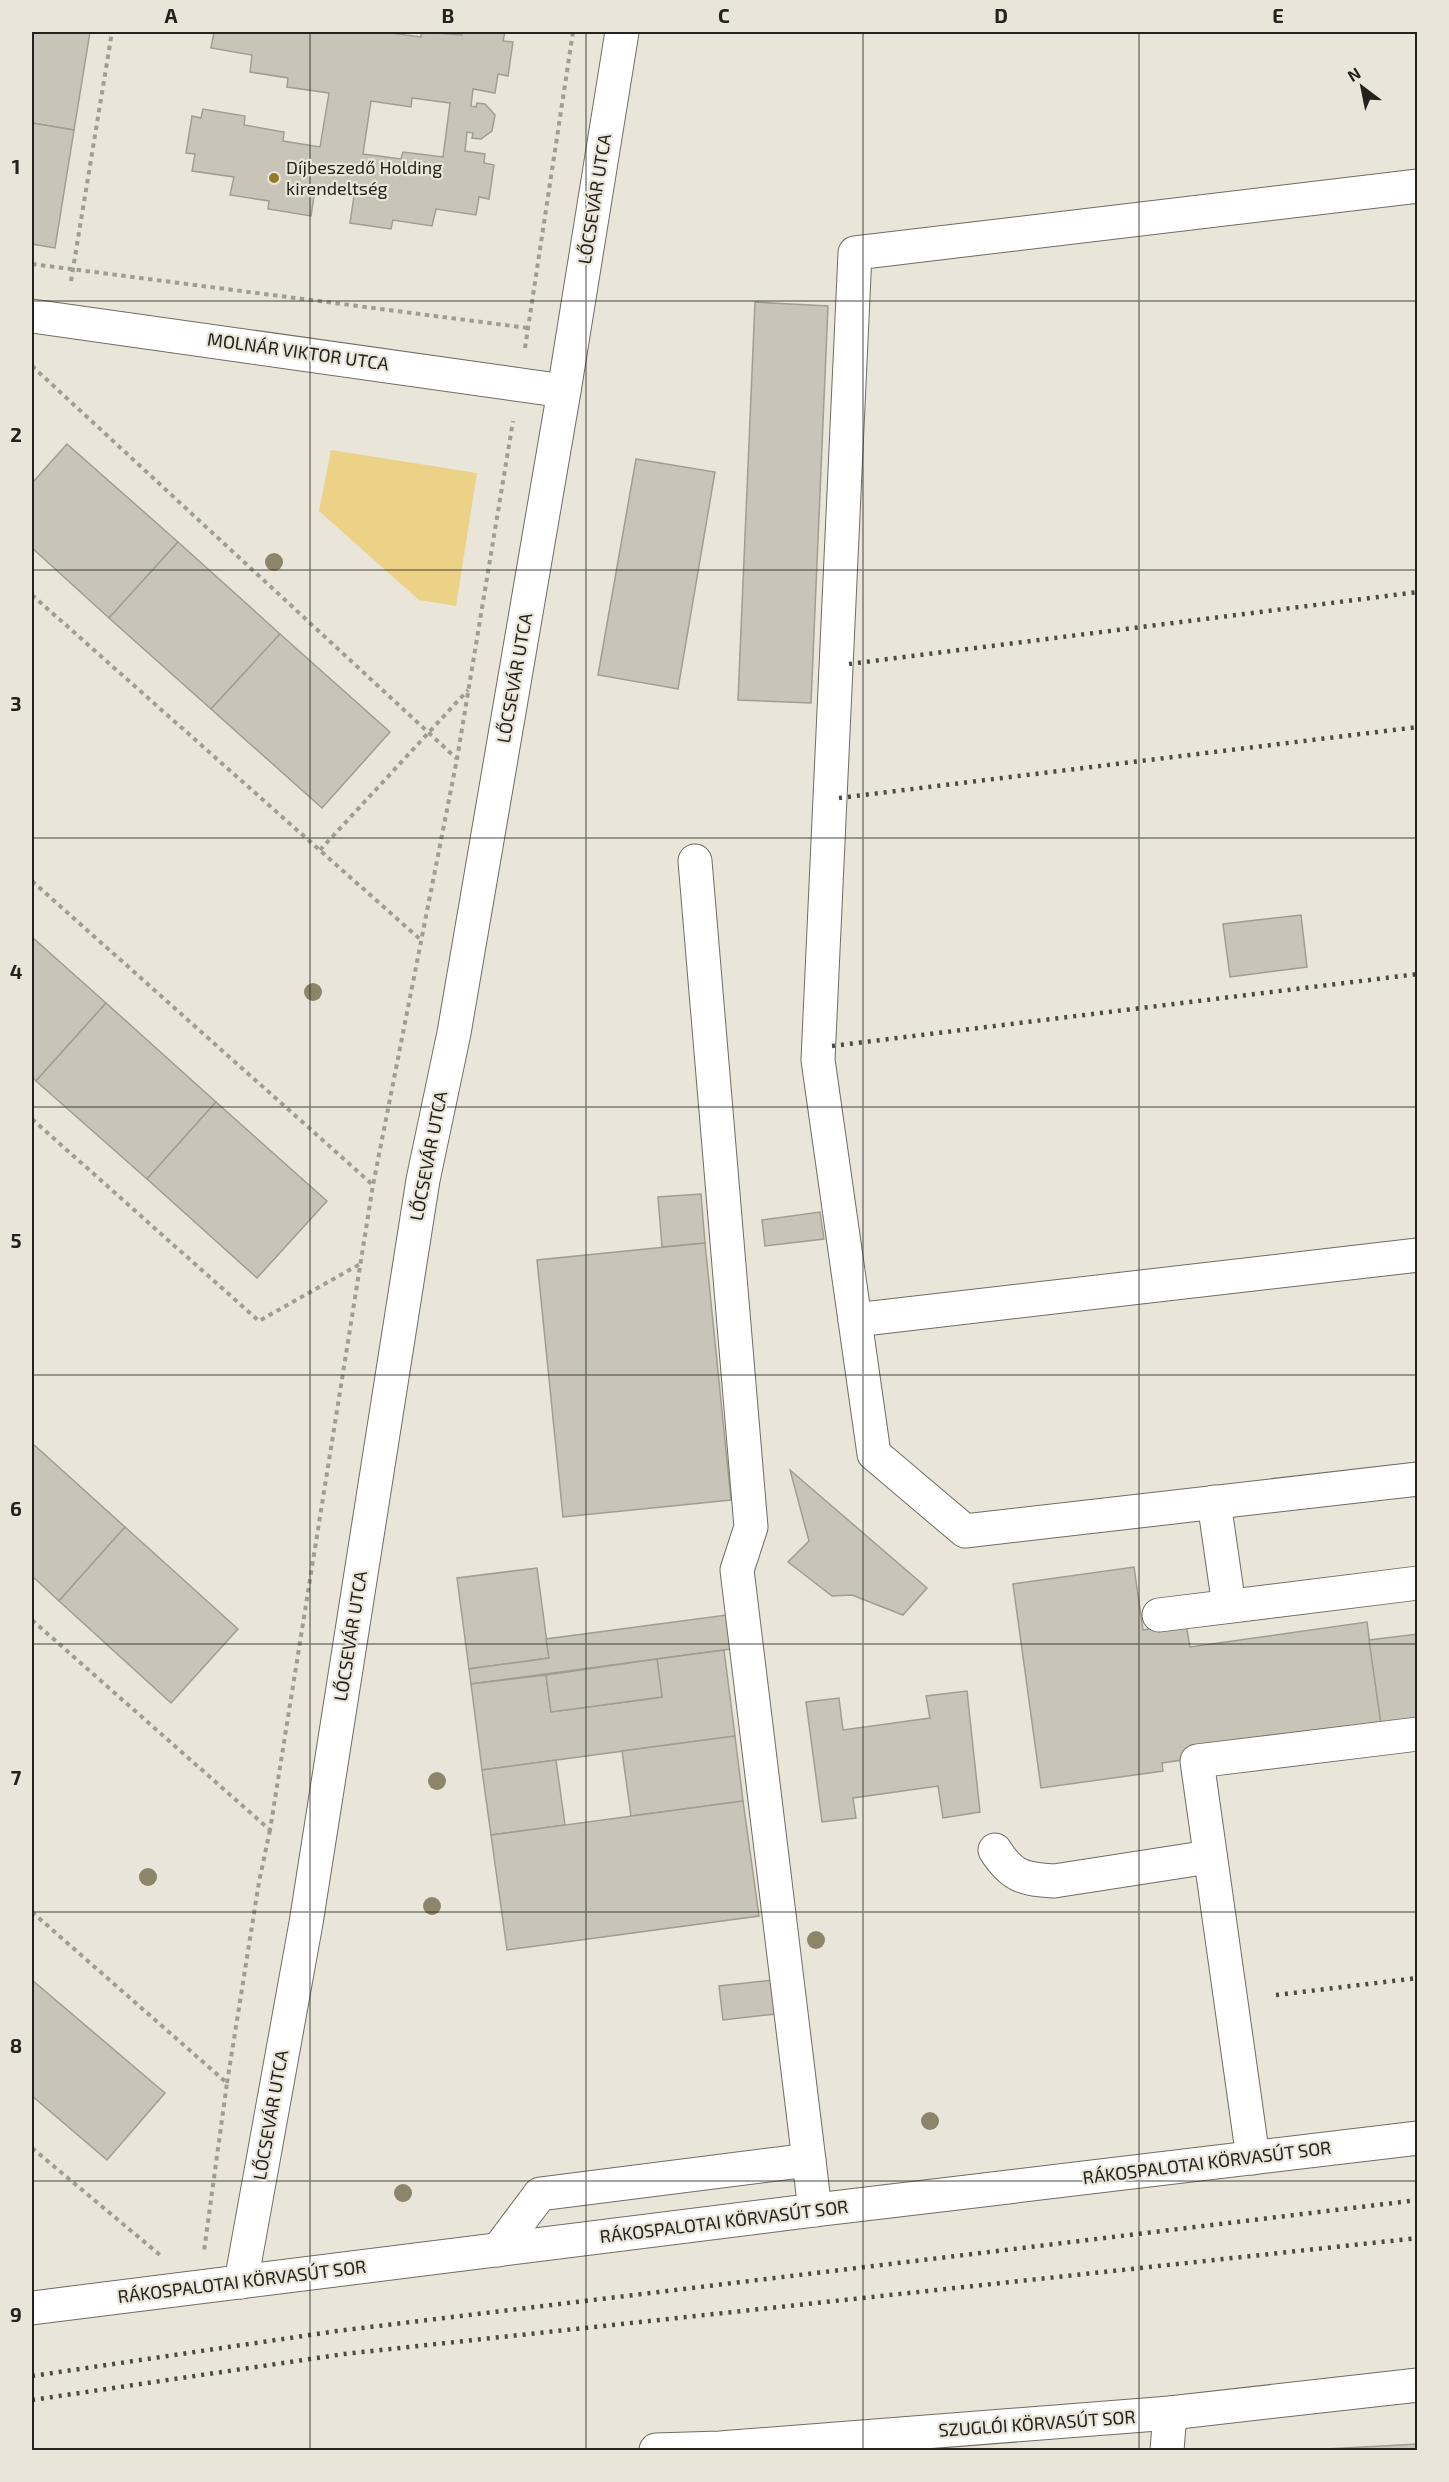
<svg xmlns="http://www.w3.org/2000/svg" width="1449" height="2482" font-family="'Exo 2',sans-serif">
<rect width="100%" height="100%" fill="#e9e5d9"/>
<polygon fill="#ebd287" points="331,450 477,473 456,606 419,600 319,511"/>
<g fill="#c8c4b8" stroke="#a09d91" stroke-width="1.5" fill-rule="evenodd">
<polygon points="32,32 90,32 74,130 32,123"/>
<path d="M212,32H383L421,37V32L462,35V32H505L503,41L513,42L508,76L498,74L495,93L473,89L471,106L476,107L477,103L485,104L495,115L492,131L481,139L472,138L473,133L467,132L465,151L485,154L484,163L494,165L489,199L479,197L476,215L436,209L432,226L393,220L391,229L350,223L354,196L315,190L311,216L268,209L269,201L230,195L234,177L192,171L195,154L186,153L192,116L201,118L203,109L245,116L244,125L284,132L283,141L320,147L329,93L287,87L288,78L250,72L252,55L211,48L214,32ZM412,98L450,103L443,157L403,152L401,159L363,154L371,101L411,107Z"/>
<polygon points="32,123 74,130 55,248 32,244"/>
<polygon points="755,302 828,306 811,703 738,700"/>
<polygon points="67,444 178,542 109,618 32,548 32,483"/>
<polygon points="636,459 715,472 678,689 598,675"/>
<polygon points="178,542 280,634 211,709 109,618"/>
<polygon points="280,634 390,732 322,808 211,709"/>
<polygon points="1301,915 1307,967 1230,977 1223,924"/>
<polygon points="32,937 106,1003 36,1081 32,1077"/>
<polygon points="106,1003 216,1102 147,1179 36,1081"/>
<polygon points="216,1102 327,1201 257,1278 147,1179"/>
<polygon points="701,1194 705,1243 662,1247 658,1197"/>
<polygon points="820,1212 824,1239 765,1246 762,1220"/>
<polygon points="705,1243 731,1500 563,1517 537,1260"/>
<polygon points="32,1443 125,1527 59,1601 32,1576"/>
<polygon points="790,1470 927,1588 903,1615 852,1595 832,1596 788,1562 809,1541"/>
<polygon points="125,1527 238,1629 171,1703 59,1601"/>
<polygon points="1134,1567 1143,1630 1186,1624 1190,1647 1367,1622 1382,1731 1162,1763 1163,1771 1041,1788 1013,1584"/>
<polygon points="537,1568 549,1658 469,1669 457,1578"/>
<polygon points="734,1614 738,1648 471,1684 469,1669 549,1658 546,1639"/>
<polygon points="1418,1634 1418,1726 1382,1731 1369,1640"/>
<polygon points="724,1650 735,1736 482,1770 471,1684 546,1675 551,1712 662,1697 657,1659"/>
<polygon points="657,1659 662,1697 551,1712 546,1675"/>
<polygon points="967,1691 980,1812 943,1818 938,1786 853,1798 856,1818 822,1822 806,1702 839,1698 843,1730 930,1718 926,1696"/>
<polygon points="735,1736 743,1801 631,1816 622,1751"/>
<polygon points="556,1760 565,1825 491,1835 482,1770"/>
<polygon points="743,1801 759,1916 507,1950 491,1835"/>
<polygon points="32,1980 165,2093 107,2160 32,2096"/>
<polygon points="772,1980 776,2014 723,2020 719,1986"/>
<polygon points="1418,2444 1418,2450 1307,2450"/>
</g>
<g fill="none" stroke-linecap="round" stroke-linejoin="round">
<defs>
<g id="minor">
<polyline points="1418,186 855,253 818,1060 874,1454 965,1531 1418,1479"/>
<polyline points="32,316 564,391"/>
<polyline points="695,861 751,1527 737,1570 815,2210"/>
<polyline points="855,1320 1418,1255"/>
<polyline points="1214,1502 1229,1606"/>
<polyline points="1159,1615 1418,1583"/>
<path d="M995,1850C1012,1877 1024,1879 1054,1881L1209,1857"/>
<polyline points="1253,2158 1197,1761 1418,1734"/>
<polyline points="498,2250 540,2194 809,2160"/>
<polyline points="241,2282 306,1923 423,1180 454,1033 564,391 622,32"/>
<polyline points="32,2308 815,2210 1418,2138"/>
<polyline points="656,2450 720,2448 1170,2413 1418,2385"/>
<polyline points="1167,2450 1170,2413"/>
</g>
</defs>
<use href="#minor" stroke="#706c61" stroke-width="35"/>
<g stroke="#a09d94" stroke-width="4" stroke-dasharray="4.5 4.5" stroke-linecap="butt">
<polyline points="32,264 528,328"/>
<polyline points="71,281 112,32"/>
<polyline points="525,348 573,32"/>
<polyline points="32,366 456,758"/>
<polyline points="32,595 421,940"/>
<polyline points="320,850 468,690"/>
<polyline points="32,881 373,1185"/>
<polyline points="32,1119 259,1321 360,1264"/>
<polyline points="32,1620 270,1830 373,1185 457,759 513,421"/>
<polyline points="32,1912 227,2083 204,2251"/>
<polyline points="227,2083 259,1882 270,1830"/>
<polyline points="32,2148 160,2255"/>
</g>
<use href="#minor" stroke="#fff" stroke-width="33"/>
<g stroke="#4b4a43" stroke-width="4.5" stroke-dasharray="3 6" stroke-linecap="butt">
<polyline points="849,664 1418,592"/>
<polyline points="839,798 1418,727"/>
<polyline points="832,1046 1418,974"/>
<polyline points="1276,1995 1418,1978"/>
<polyline points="32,2376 337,2331 1418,2200"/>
<polyline points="32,2400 344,2354 1418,2238"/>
</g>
</g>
<g fill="#8d856a">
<circle cx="274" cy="562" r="9"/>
<circle cx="313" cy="992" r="9"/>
<circle cx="437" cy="1781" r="9"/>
<circle cx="148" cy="1877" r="9"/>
<circle cx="432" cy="1906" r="9"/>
<circle cx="816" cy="1940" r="9"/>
<circle cx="930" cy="2121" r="9"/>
<circle cx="403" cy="2193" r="9"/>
</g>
<path fill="none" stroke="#23221d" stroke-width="1.5" stroke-opacity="0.55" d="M310,32V2450M586,32V2450M863,32V2450M1139,32V2450M32,301H1418M32,570H1418M32,838H1418M32,1107H1418M32,1375H1418M32,1644H1418M32,1912H1418M32,2181H1418"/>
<circle fill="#957c23" stroke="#e9e5d9" stroke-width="2" cx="274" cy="178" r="6"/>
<g text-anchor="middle" stroke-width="4.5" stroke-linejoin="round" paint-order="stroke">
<g font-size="18" fill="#23221d" stroke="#e9e5d9" text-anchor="start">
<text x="286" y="174">Díjbeszedő Holding<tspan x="286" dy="21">kirendeltség</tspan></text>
</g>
<g font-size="18" fill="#23221d" stroke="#e9e5d9">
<text transform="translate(595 199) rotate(-81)" y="6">LŐCSEVÁR UTCA</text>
<text transform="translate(298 352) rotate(8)" y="6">MOLNÁR VIKTOR UTCA</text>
<text transform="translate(515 678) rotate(-80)" y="6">LŐCSEVÁR UTCA</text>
<text transform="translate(429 1156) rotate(-79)" y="6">LŐCSEVÁR UTCA</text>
<text transform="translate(351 1636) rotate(-81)" y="6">LŐCSEVÁR UTCA</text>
<text transform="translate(271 2115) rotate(-80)" y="6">LŐCSEVÁR UTCA</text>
<text transform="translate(1207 2163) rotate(-7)" y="6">RÁKOSPALOTAI KÖRVASÚT SOR</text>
<text transform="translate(724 2222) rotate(-7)" y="6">RÁKOSPALOTAI KÖRVASÚT SOR</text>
<text transform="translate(242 2282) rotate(-7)" y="6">RÁKOSPALOTAI KÖRVASÚT SOR</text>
<text transform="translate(1037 2424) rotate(-4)" y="6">SZUGLÓI KÖRVASÚT SOR</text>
</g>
</g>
<rect width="1449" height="2482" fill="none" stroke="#e9e5d9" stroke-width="66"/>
<g transform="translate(1362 87) rotate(328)" stroke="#e9e5d9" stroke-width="4.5" paint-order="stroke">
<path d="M0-4.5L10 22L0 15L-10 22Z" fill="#23221d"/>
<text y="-9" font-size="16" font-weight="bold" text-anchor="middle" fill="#23221d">N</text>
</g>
<rect x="33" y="33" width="1383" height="2416" fill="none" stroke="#23221d" stroke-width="2"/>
<g font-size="20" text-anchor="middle" font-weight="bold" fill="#23221d">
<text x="171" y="23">A</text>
<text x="448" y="23">B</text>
<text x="724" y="23">C</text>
<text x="1001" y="23">D</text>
<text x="1278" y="23">E</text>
<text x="16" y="174">1</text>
<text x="16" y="442">2</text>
<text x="16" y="711">3</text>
<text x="16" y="979">4</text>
<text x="16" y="1248">5</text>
<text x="16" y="1516">6</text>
<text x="16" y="1785">7</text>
<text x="16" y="2053">8</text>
<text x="16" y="2322">9</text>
</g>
</svg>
